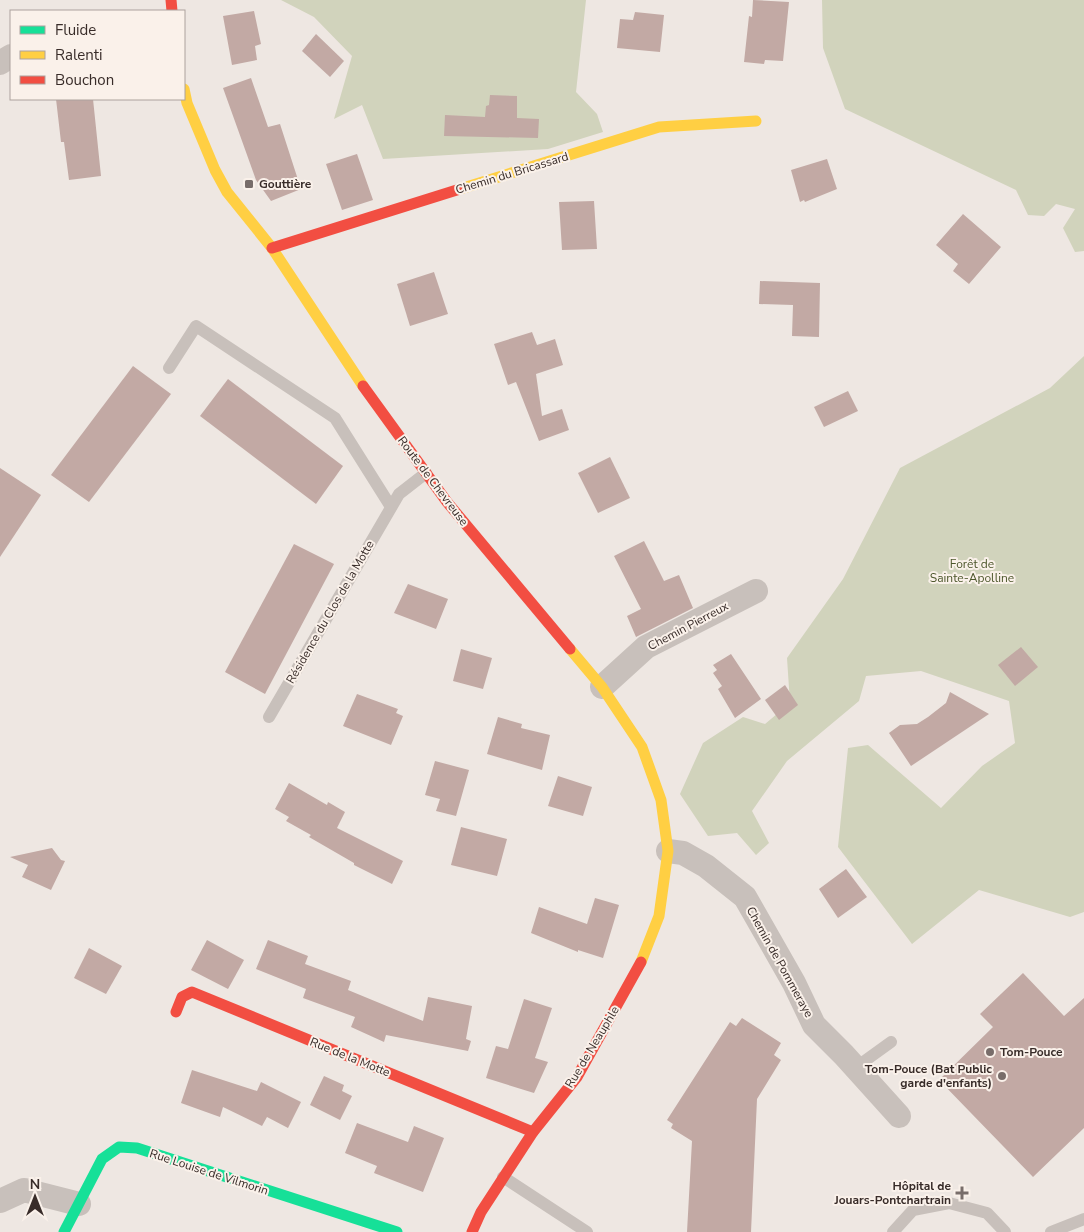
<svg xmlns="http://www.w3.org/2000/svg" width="1084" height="1232" font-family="'Nunito Sans',sans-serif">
<rect width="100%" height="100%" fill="#eee7e2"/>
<g fill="#d1d3bc">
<polygon points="281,0 586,0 576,92 597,114 603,132 548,149 383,159 362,105 334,119 352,56 314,17"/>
<polygon points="822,0 1084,0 1084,251 1075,252 1063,228 1075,209 1056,204 1044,216 1028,215 1016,190 845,109 823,48"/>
<polygon points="1084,356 1084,912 1070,917 979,890 912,944 838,847 848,748 868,745 941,808 982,766 1015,743 1009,701 921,671 866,676 859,701 787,761 752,811 769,843 756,855 737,833 708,836 680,794 703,743 743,717 765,724 790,703 787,658 843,579 900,468 1050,388"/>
</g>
<g fill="#c2a9a4">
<polygon points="753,0 789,2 783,61 765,60 764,64 744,62 749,16 752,17"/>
<polygon points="254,11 261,44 255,46 257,60 232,65 223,16"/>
<polygon points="635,12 664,15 660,52 617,48 620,19 633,20"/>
<polygon points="316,34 344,61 330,77 302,51"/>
<polygon points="251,78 268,127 280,124 301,189 271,201 256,180 223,88"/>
<polygon points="490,95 517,96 517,118 539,119 538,138 444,136 445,115 485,117 486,106 489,105"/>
<polygon points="56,99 93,99 101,176 69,180 64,142 61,142"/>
<polygon points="357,154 373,200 342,210 326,164"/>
<polygon points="827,159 837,189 805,202 804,200 800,202 791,170"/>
<polygon points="594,201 597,249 562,250 559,202"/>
<polygon points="963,214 1001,247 969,284 953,271 958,264 936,245"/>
<polygon points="434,272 448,314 410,326 397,284"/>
<polygon points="760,281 820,283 819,337 792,336 793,305 759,304"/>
<polygon points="532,332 537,345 555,339 563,365 536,374 542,416 562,409 569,430 539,441 516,382 508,385 494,344"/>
<polygon points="133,366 171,394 89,502 51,475"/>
<polygon points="228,379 343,466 316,504 200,416"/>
<polygon points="848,391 858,411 824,427 814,407"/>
<polygon points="610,457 630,498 598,513 578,473"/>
<polygon points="0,468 41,495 0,557"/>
<polygon points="644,541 664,581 679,575 693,608 636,637 627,616 641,609 614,556"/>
<polygon points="294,544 334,564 265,694 225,672"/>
<polygon points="408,584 448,599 436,629 394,613"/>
<polygon points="1021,647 1038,667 1015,686 998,665"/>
<polygon points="461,649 492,658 483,689 453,681"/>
<polygon points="731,654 761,699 735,718 718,689 722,686 713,673 717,670 713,665"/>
<polygon points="785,685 798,705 779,720 765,700"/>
<polygon points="950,692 989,714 911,766 889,733 900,725 917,724 928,717 946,703"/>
<polygon points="357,694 398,709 396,713 403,716 391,745 343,726"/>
<polygon points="498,717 522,724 521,728 550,735 542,770 487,754"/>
<polygon points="435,761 469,770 456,816 436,811 440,799 425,795"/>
<polygon points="558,776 592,787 583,816 548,806"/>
<polygon points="289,783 327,805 328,802 345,812 337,828 403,861 392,884 354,865 354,863 309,837 311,835 286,821 289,817 275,809"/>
<polygon points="461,827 507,839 497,876 451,865"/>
<polygon points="52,848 61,860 65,861 51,890 22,877 28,865 10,857"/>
<polygon points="846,869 867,897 838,918 819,889"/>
<polygon points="595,898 619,905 603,958 578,950 578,952 531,933 539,907 587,924"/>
<polygon points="207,940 244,960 228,989 191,970"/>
<polygon points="268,940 308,956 305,964 351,981 348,990 423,1021 428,997 472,1006 466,1039 471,1041 468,1051 386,1035 384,1042 351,1027 355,1017 303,998 306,989 256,969"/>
<polygon points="89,948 122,966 106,994 74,978"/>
<polygon points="1023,973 1064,1016 1084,998 1084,1128 1033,1177 939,1080 993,1027 980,1014"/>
<polygon points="524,999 552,1008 535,1058 548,1062 534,1093 486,1078 496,1046 508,1049"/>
<polygon points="742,1018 781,1043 774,1055 781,1060 757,1099 751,1232 687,1232 692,1141 671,1128 673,1124 667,1120 730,1022 736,1026"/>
<polygon points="192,1070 257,1091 261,1082 301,1102 288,1128 267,1117 262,1126 223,1107 220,1117 181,1103"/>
<polygon points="324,1076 344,1085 342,1091 352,1096 340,1120 310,1105"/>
<polygon points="357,1123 408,1142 414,1126 444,1138 423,1192 374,1173 377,1166 345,1153"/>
</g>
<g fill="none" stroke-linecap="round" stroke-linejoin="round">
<g stroke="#c8c0bb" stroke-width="12">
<polyline points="169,368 196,326 335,418 391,507"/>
<polyline points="269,717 399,494 426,473"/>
<polyline points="855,1068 891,1042"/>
<polyline points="503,1177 587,1232"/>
<polyline points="893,1232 913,1210 949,1203 987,1213 1005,1232"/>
<polyline points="1051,1232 1084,1219"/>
</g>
<g stroke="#c8c0bb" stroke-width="24">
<polyline points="0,63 11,56"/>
<polyline points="602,687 646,647 756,591"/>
<polyline points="668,851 683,853 706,866 745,897 794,983 814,1025 844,1055 899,1116"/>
<polyline points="0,1201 24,1190 79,1204"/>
</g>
<polyline stroke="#16e098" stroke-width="11" points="64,1232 102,1159 119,1147 137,1148 397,1232"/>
<g stroke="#ffcf43" stroke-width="11">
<polyline points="184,89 187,103 215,170 227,192 272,248 363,386"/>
<polyline points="460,189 659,127 756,121"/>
<polyline points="570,649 602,687 642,747 661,800 668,851 659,916 641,962"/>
</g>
<g stroke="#f24e42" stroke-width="11">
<polyline points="171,0 172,11"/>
<polyline points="272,248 460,189"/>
<polyline points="363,386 447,502 570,649"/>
<polyline points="176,1012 182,997 192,992 533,1132"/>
<polyline points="472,1232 481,1212 533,1132 577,1077 641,962"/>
</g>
</g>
<g fill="#786d6a" stroke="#faf1ea" stroke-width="2">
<rect x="244" y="179" width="10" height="10" rx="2.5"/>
<circle cx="990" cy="1052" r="5"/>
<circle cx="1002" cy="1076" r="5"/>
<path d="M959.5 1185.5h5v5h5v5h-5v5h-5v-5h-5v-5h5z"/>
</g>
<g text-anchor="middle" stroke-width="4" stroke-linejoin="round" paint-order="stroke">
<g font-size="12" fill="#382c29" stroke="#faf1ea">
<text transform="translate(512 173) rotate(-17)" y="4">Chemin du Bricassard</text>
<text transform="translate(433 481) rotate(53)" y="4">Route de Chevreuse</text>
<text transform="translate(330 612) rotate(-60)" y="4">Résidence du Clos de la Motte</text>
<text transform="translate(688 626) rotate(-28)" y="4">Chemin Pierreux</text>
<text transform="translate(780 962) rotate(61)" y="4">Chemin de Pommeraye</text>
<text transform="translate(592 1047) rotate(-59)" y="4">Rue de Neauphle</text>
<text transform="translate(350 1057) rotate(22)" y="4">Rue de la Motte</text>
<text transform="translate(209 1172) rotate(18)" y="4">Rue Louise de Vilmorin</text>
</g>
<g font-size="12" font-weight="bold" fill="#382c29" stroke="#faf1ea" text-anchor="start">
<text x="259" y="188">Gouttière</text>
<text x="1000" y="1056">Tom-Pouce</text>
<text x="992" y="1073" text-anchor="end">Tom-Pouce (Bat Public<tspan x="992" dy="14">garde d'enfants)</tspan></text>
<text x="951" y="1190" text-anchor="end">Hôpital de<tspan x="951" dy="14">Jouars-Pontchartrain</tspan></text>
</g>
<g font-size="12" fill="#4d572c" stroke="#faf1ea">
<text x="972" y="568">Forêt de<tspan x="972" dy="14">Sainte-Apolline</tspan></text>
</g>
</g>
<rect x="10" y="10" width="175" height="90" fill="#faf1ea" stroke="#aca29d"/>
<rect x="20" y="26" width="25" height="8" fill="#16e098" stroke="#aca29d"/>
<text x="55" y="35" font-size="15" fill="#382c29">Fluide</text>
<rect x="20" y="51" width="25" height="8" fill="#ffcf43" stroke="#aca29d"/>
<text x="55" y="60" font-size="15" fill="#382c29">Ralenti</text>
<rect x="20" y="76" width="25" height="8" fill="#f24e42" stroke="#aca29d"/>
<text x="55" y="85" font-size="15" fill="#382c29">Bouchon</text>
<g transform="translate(35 1197)" stroke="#faf1ea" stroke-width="4" paint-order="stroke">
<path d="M0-4L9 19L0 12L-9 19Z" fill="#382c29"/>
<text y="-8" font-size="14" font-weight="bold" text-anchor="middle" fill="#382c29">N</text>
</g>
</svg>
